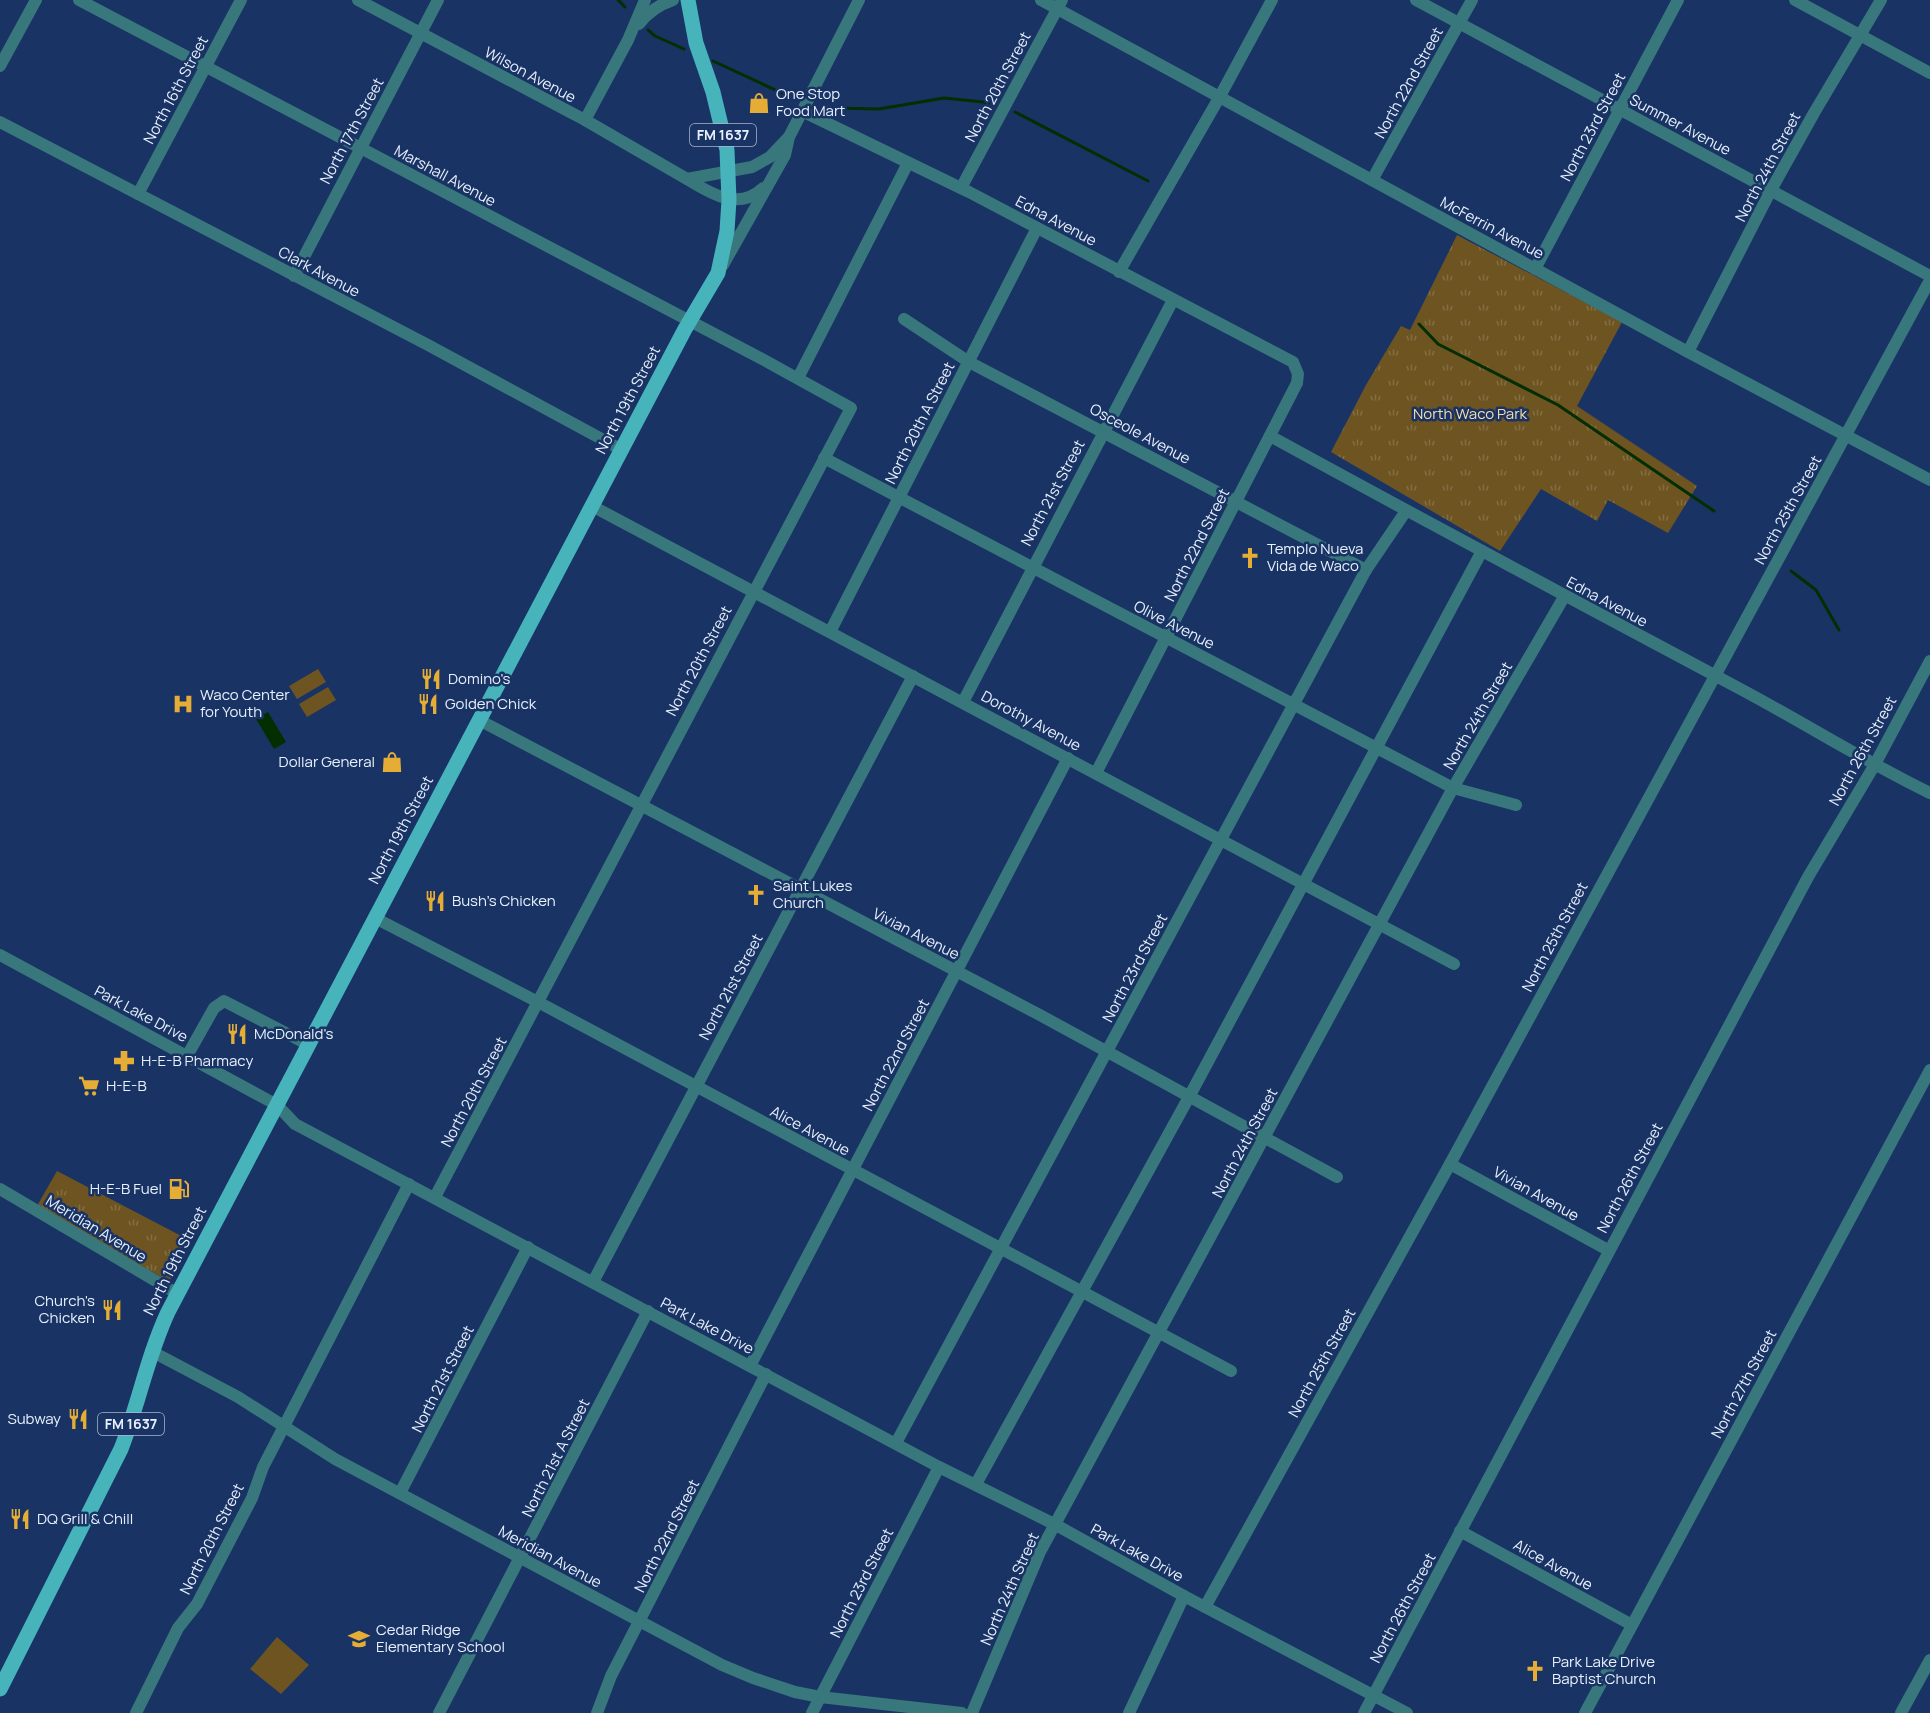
<svg xmlns="http://www.w3.org/2000/svg" width="1930" height="1713" font-family="Manrope,sans-serif">
<defs>
<pattern id="grass-tufts" width="24" height="20" patternUnits="userSpaceOnUse" patternTransform="scale(1.5)"><rect width="24" height="20" fill="#6e5421"/><path d="M3 7l-1-3M5 7V3M7 7l1-3M15 17l-1-3M17 17v-4M19 17l1-3" fill="none" stroke="#836d42"/></pattern>
</defs>
<rect width="100%" height="100%" fill="#183364"/>
<g fill="url(#grass-tufts)">
<polygon points="1457,235 1622,322 1577,406 1697,486 1668,533 1608,500 1597,521 1541,489 1500,551 1331,452 1366,385 1401,326 1410,330"/>
<polygon points="57,1171 189,1240 171,1279 165,1279 37,1206"/>
</g>
<g fill="#6e5421">
<polygon points="318,669 326,682 297,699 289,686"/>
<polygon points="328,687 336,700 307,717 299,704"/>
<polygon points="277,1637 309,1665 281,1694 250,1669"/>
</g>
<polygon fill="#032e00" points="268,712 286,742 274,749 256,719"/>
<g fill="none" stroke-linecap="round" stroke-linejoin="round">
<g stroke="#032e00" stroke-width="3">
<polyline points="618,0 625,7"/>
<polyline points="648,30 655,36 684,49"/>
<polyline points="713,61 784,94"/>
<polyline points="834,108 879,109 944,98 993,103"/>
<polyline points="1015,112 1148,181"/>
<polyline points="1419,324 1438,344 1558,405 1714,511"/>
<polyline points="1791,571 1816,590 1839,630"/>
</g>
<g stroke="#38777c" stroke-width="12">
<polyline points="79,0 764,360 851,408 435,1197"/>
<polyline points="358,0 585,120 687,179"/>
<polyline points="1041,0 1688,352 1930,480"/>
<polyline points="1416,0 1930,276"/>
<polyline points="1795,0 1930,73"/>
<path d="M639,24C648,12 658,5 673,0"/>
<polyline points="0,66 36,0"/>
<polyline points="802,111 969,192 1293,362 1298,374 1297,383 1096,773"/>
<polyline points="585,120 628,40 645,0"/>
<polyline points="0,122 428,345 622,450"/>
<polyline points="1372,180 1472,0"/>
<path d="M763,188C739,211 711,194 687,179L752,167L770,157L788,138"/>
<polyline points="961,188 1062,0"/>
<polyline points="138,194 241,0"/>
<polyline points="723,265 785,155 789,137 859,0"/>
<polyline points="1535,269 1678,0"/>
<polyline points="1119,272 1219,98 1272,0"/>
<polyline points="294,276 438,0"/>
<polyline points="904,319 969,362 1366,570"/>
<polyline points="1688,352 1771,190 1814,113 1881,0"/>
<polyline points="798,378 908,163"/>
<path d="M1270,436C1423,520 1577,602 1731,684C1798,719 1862,760 1930,793"/>
<polyline points="824,458 1453,788 1516,805"/>
<polyline points="592,506 1454,964"/>
<polyline points="830,632 1037,228"/>
<polyline points="963,702 1173,300"/>
<polyline points="479,720 1038,1014 1337,1177"/>
<polyline points="375,918 538,1002 1231,1371"/>
<polyline points="0,955 277,1105 295,1124 939,1467 1056,1525 1184,1596 1407,1713"/>
<polyline points="187,1056 214,1008 224,1001 309,1045"/>
<polyline points="1450,1164 1608,1250"/>
<polyline points="0,1189 178,1294"/>
<polyline points="593,1282 913,676"/>
<polyline points="151,1351 238,1397 335,1459 722,1665 753,1678 795,1692 820,1697 962,1713"/>
<polyline points="750,1366 1068,758"/>
<polyline points="896,1443 1366,570 1406,511"/>
<polyline points="976,1484 1189,1097 1482,551"/>
<polyline points="400,1493 528,1247"/>
<polyline points="1460,1531 1632,1625"/>
<polyline points="1205,1607 1450,1164 1930,280"/>
<polyline points="136,1713 178,1628 197,1604 252,1498 263,1467 409,1184"/>
<polyline points="439,1713 648,1311"/>
<polyline points="597,1713 611,1676 766,1374"/>
<polyline points="812,1713 939,1467"/>
<polyline points="972,1713 1040,1552 1453,788 1564,597"/>
<polyline points="1129,1713 1184,1596"/>
<polyline points="1364,1713 1808,877 1874,766 1930,661"/>
<polyline points="1585,1713 1930,1070"/>
<polyline points="1901,1713 1930,1660"/>
</g>
<path stroke="#47b3bb" stroke-width="15" d="M0,1689L121,1449C139,1403 147,1357 168,1312L685,329L718,273L727,231L729,200L727,150L713,92L696,43L688,0"/>
</g>
<defs>
<symbol id="shop-bare" viewBox="-9 -9 18 18"><path d="M-5-2.5h2.3a2.7 3.5 0 0 1 5.4 0H5L5.5 6h-11ZM-1.5-2.5h3a1.5 2.3 0 0 0-3 0Z" fill="#e5ad36" stroke="#183364" stroke-width="2.5" paint-order="stroke"/></symbol>
<symbol id="church-bare" viewBox="-9 -9 18 18"><path d="M-1.2-6h2.4v3.5h3.3v2.4h-3.3V6h-2.4V-.1h-3.3v-2.4h3.3Z" fill="#e5ad36" stroke="#183364" stroke-width="2.5" paint-order="stroke"/></symbol>
<symbol id="restaurant-bare" viewBox="-9 -9 18 18"><path d="M-5-6h1v4h1v-4h1v4h1v-4h1v5L-1.5 .5V6h-2V.5L-5-1ZM5-6V6H3V1.5H1.5Q1.5-4 5-6Z" fill="#e5ad36" stroke="#183364" stroke-width="2.5" paint-order="stroke"/></symbol>
<symbol id="hospital-bare" viewBox="-9 -9 18 18"><path d="M-5-5h3v3.5h4V-5h3V5h-3V1.5h-4V5h-3Z" fill="#e5ad36" stroke="#183364" stroke-width="2.5" paint-order="stroke"/></symbol>
<symbol id="pharmacy-bare" viewBox="-9 -9 18 18"><path d="M-2-6h4v4h4v4h-4v4h-4v-4h-4v-4h4Z" fill="#e5ad36" stroke="#183364" stroke-width="2.5" paint-order="stroke"/></symbol>
<symbol id="supermarket-bare" viewBox="-9 -9 18 18"><path d="M-6-5.5h2.5l.6 2H6L4.5 2H-2.5L-4.4-4H-6ZM-1.5 3.2a1.3 1.3 0 1 0 .1 0ZM3 3.2a1.3 1.3 0 1 0 .1 0Z" fill="#e5ad36" stroke="#183364" stroke-width="2.5" paint-order="stroke"/></symbol>
<symbol id="fuel-bare" viewBox="-9 -9 18 18"><path d="M-5.5-6h7V0h2V4h1.3V-2.5L3-4.5l.8-.8L6-3V5H2.5V1h-1V6h-7ZM-4.2-4.7v3.2H.2V-4.7Z" fill="#e5ad36" stroke="#183364" stroke-width="2.5" paint-order="stroke"/></symbol>
<symbol id="school-bare" viewBox="-9 -9 18 18"><path d="M0-5L7-2L0 1L-7-2ZM-4 1L0 2.5L4 1V4Q0 6-4 4Z" fill="#e5ad36" stroke="#183364" stroke-width="2.5" paint-order="stroke"/></symbol>
</defs>
<g fill-rule="evenodd">
<use href="#shop-bare" x="744" y="88" width="30" height="30"/>
<use href="#church-bare" x="1235" y="543" width="30" height="30"/>
<use href="#restaurant-bare" x="416" y="664" width="30" height="30"/>
<use href="#hospital-bare" x="168" y="689" width="30" height="30"/>
<use href="#restaurant-bare" x="413" y="689" width="30" height="30"/>
<use href="#shop-bare" x="377" y="747" width="30" height="30"/>
<use href="#church-bare" x="741" y="880" width="30" height="30"/>
<use href="#restaurant-bare" x="420" y="886" width="30" height="30"/>
<use href="#restaurant-bare" x="222" y="1019" width="30" height="30"/>
<use href="#pharmacy-bare" x="109" y="1046" width="30" height="30"/>
<use href="#supermarket-bare" x="74" y="1071" width="30" height="30"/>
<use href="#fuel-bare" x="164" y="1174" width="30" height="30"/>
<use href="#restaurant-bare" x="97" y="1295" width="30" height="30"/>
<use href="#restaurant-bare" x="63" y="1404" width="30" height="30"/>
<use href="#restaurant-bare" x="5" y="1504" width="30" height="30"/>
<use href="#school-bare" x="344" y="1624" width="30" height="30"/>
<use href="#church-bare" x="1520" y="1656" width="30" height="30"/>
</g>
<g text-anchor="middle" stroke-width="5" stroke-linejoin="round" paint-order="stroke">
<g fill="#183364" stroke="#aab7ce" stroke-width="1.5">
<rect x="690" y="124" width="66" height="22" rx="4.5"/>
<rect x="98" y="1413" width="66" height="22" rx="4.5"/>
</g>
<g font-size="14" font-weight="bold" fill="#e8f0fc">
<text x="723" y="140">FM 1637</text>
<text x="131" y="1429">FM 1637</text>
</g>
<g font-size="15" fill="#e8f0fc" stroke="#183364">
<text transform="translate(530 75) rotate(28)" y="5">Wilson Avenue</text>
<text transform="translate(1409 83) rotate(-61)" y="5">North 22nd Street</text>
<text transform="translate(998 87) rotate(-62)" y="5">North 20th Street</text>
<text transform="translate(176 90) rotate(-62)" y="5">North 16th Street</text>
<text transform="translate(1680 125) rotate(28)" y="5">Summer Avenue</text>
<text transform="translate(1593 127) rotate(-62)" y="5">North 23rd Street</text>
<text transform="translate(352 131) rotate(-62)" y="5">North 17th Street</text>
<text transform="translate(1768 167) rotate(-62)" y="5">North 24th Street</text>
<text transform="translate(445 176) rotate(28)" y="5">Marshall Avenue</text>
<text transform="translate(1056 221) rotate(28)" y="5">Edna Avenue</text>
<text transform="translate(1492 228) rotate(28)" y="5">McFerrin Avenue</text>
<text transform="translate(319 272) rotate(28)" y="5">Clark Avenue</text>
<text transform="translate(628 400) rotate(-62)" y="5">North 19th Street</text>
<text transform="translate(920 423) rotate(-63)" y="5">North 20th A Street</text>
<text transform="translate(1140 434) rotate(28)" y="5">Osceole Avenue</text>
<text transform="translate(1053 493) rotate(-62)" y="5">North 21st Street</text>
<text transform="translate(1788 510) rotate(-61)" y="5">North 25th Street</text>
<text transform="translate(1197 545) rotate(-63)" y="5">North 22nd Street</text>
<text transform="translate(1607 602) rotate(28)" y="5">Edna Avenue</text>
<text transform="translate(1174 625) rotate(27)" y="5">Olive Avenue</text>
<text transform="translate(699 661) rotate(-62)" y="5">North 20th Street</text>
<text transform="translate(1478 716) rotate(-60)" y="5">North 24th Street</text>
<text transform="translate(1031 721) rotate(28)" y="5">Dorothy Avenue</text>
<text transform="translate(1863 751) rotate(-61)" y="5">North 26th Street</text>
<text transform="translate(401 830) rotate(-62)" y="5">North 19th Street</text>
<text transform="translate(916 934) rotate(27)" y="5">Vivian Avenue</text>
<text transform="translate(1555 937) rotate(-62)" y="5">North 25th Street</text>
<text transform="translate(1135 968) rotate(-62)" y="5">North 23rd Street</text>
<text transform="translate(731 987) rotate(-62)" y="5">North 21st Street</text>
<text transform="translate(141 1014) rotate(28)" y="5">Park Lake Drive</text>
<text transform="translate(896 1055) rotate(-62)" y="5">North 22nd Street</text>
<text transform="translate(474 1092) rotate(-62)" y="5">North 20th Street</text>
<text transform="translate(810 1131) rotate(28)" y="5">Alice Avenue</text>
<text transform="translate(1245 1143) rotate(-62)" y="5">North 24th Street</text>
<text transform="translate(1630 1178) rotate(-62)" y="5">North 26th Street</text>
<text transform="translate(1536 1194) rotate(29)" y="5">Vivian Avenue</text>
<text transform="translate(96 1229) rotate(31)" y="5">Meridian Avenue</text>
<text transform="translate(175 1261) rotate(-63)" y="5">North 19th Street</text>
<text transform="translate(707 1326) rotate(28)" y="5">Park Lake Drive</text>
<text transform="translate(1322 1363) rotate(-61)" y="5">North 25th Street</text>
<text transform="translate(443 1379) rotate(-63)" y="5">North 21st Street</text>
<text transform="translate(1744 1384) rotate(-62)" y="5">North 27th Street</text>
<text transform="translate(556 1458) rotate(-63)" y="5">North 21st A Street</text>
<text transform="translate(667 1536) rotate(-63)" y="5">North 22nd Street</text>
<text transform="translate(212 1539) rotate(-63)" y="5">North 20th Street</text>
<text transform="translate(1137 1553) rotate(29)" y="5">Park Lake Drive</text>
<text transform="translate(550 1557) rotate(28)" y="5">Meridian Avenue</text>
<text transform="translate(1553 1565) rotate(29)" y="5">Alice Avenue</text>
<text transform="translate(862 1583) rotate(-63)" y="5">North 23rd Street</text>
<text transform="translate(1010 1589) rotate(-66)" y="5">North 24th Street</text>
<text transform="translate(1403 1608) rotate(-62)" y="5">North 26th Street</text>
</g>
<g font-size="15" fill="#e8f0fc" stroke="#183364" text-anchor="start">
<text x="776" y="99">One Stop<tspan x="776" dy="17">Food Mart</tspan></text>
<text x="1267" y="554">Templo Nueva<tspan x="1267" dy="17">Vida de Waco</tspan></text>
<text x="448" y="684">Domino's</text>
<text x="200" y="700">Waco Center<tspan x="200" dy="17">for Youth</tspan></text>
<text x="445" y="709">Golden Chick</text>
<text x="375" y="767" text-anchor="end">Dollar General</text>
<text x="773" y="891">Saint Lukes<tspan x="773" dy="17">Church</tspan></text>
<text x="452" y="906">Bush's Chicken</text>
<text x="254" y="1039">McDonald's</text>
<text x="141" y="1066">H-E-B Pharmacy</text>
<text x="106" y="1091">H-E-B</text>
<text x="162" y="1194" text-anchor="end">H-E-B Fuel</text>
<text x="95" y="1306" text-anchor="end">Church's<tspan x="95" dy="17">Chicken</tspan></text>
<text x="61" y="1424" text-anchor="end">Subway</text>
<text x="37" y="1524">DQ Grill &amp; Chill</text>
<text x="376" y="1635">Cedar Ridge<tspan x="376" dy="17">Elementary School</tspan></text>
<text x="1552" y="1667">Park Lake Drive<tspan x="1552" dy="17">Baptist Church</tspan></text>
</g>
<g font-size="15" fill="#f8dcac" stroke="#183364">
<text x="1470" y="419">North Waco Park</text>
</g>
</g>
</svg>
